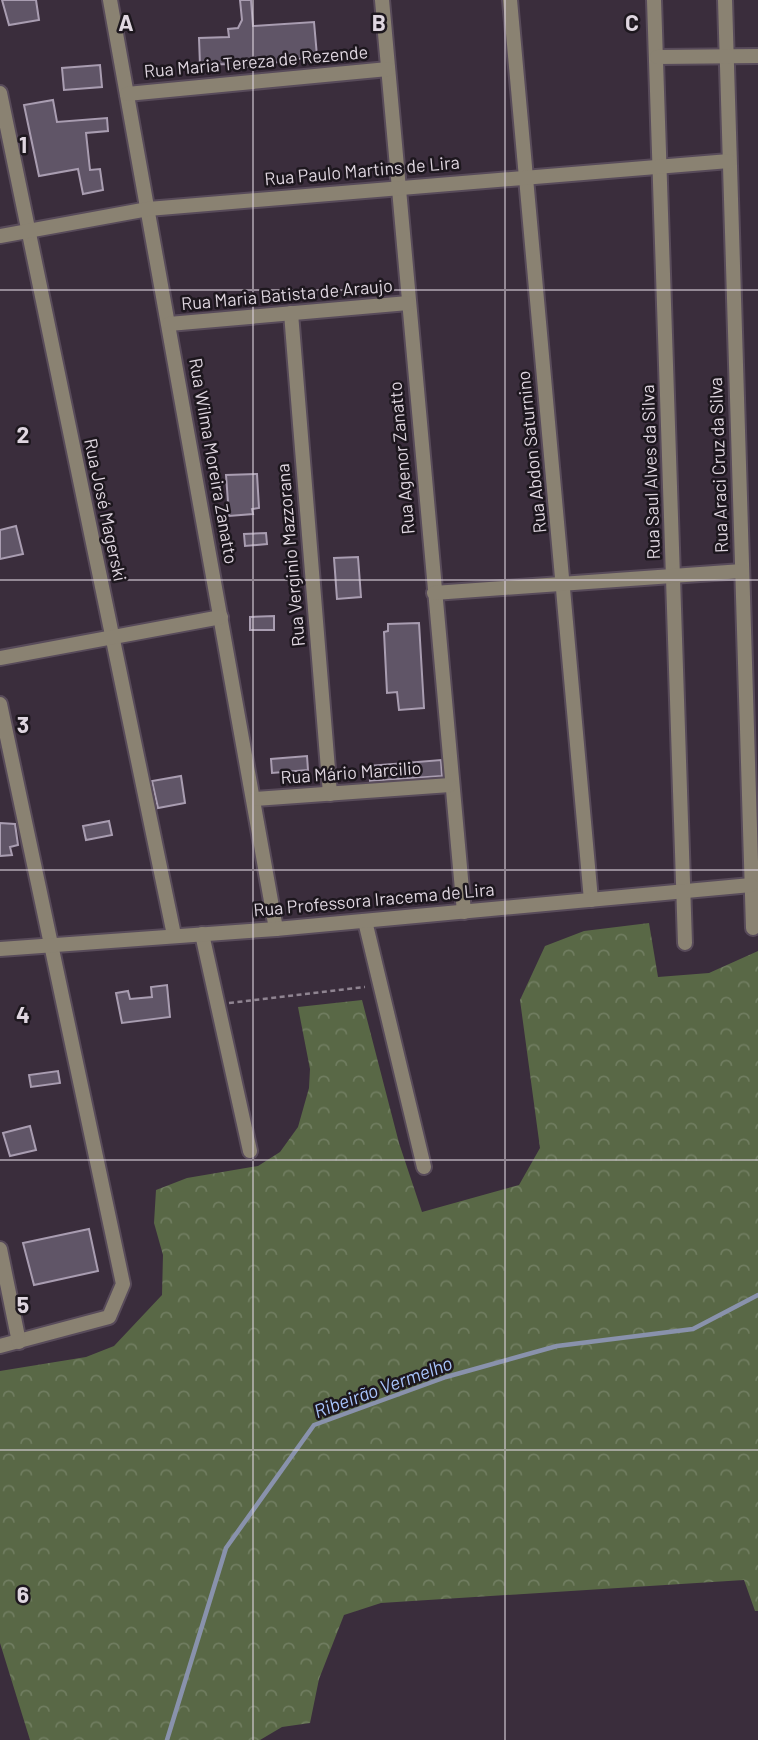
<svg xmlns="http://www.w3.org/2000/svg" width="758" height="1740" font-family="Barlow,sans-serif">
<defs>
<pattern id="forest-crowns" width="20" height="18" patternUnits="userSpaceOnUse" patternTransform="scale(1.75)"><rect width="20" height="18" fill="#596846"/><path d="M2 6a3 3 0 1 1 6 0M12 15a3 3 0 1 1 6 0" fill="none" stroke="#707d60"/></pattern>
</defs>
<rect width="100%" height="100%" fill="#3a2d3c"/>
<polygon fill="url(#forest-crowns)" points="649,923 658,977 709,973 758,951 758,1611 755,1611 744,1580 381,1603 344,1615 319,1679 310,1723 282,1727 260,1740 30,1740 0,1643 0,1371 86,1357 114,1346 162,1295 163,1255 154,1223 156,1190 187,1178 258,1166 280,1152 298,1127 309,1088 310,1069 298,1007 362,1000 399,1143 422,1212 519,1185 540,1148 520,1000 545,946 584,931"/>
<g fill="none" stroke-linecap="round" stroke-linejoin="round">
<polyline stroke="#8992ac" stroke-width="4.5" points="167,1740 226,1548 314,1425 446,1377 557,1346 693,1329 758,1295"/>
</g>
<g fill="#605567" stroke="#a99db1" stroke-width="2">
<polygon points="2,0 36,0 39,20 9,25"/>
<polygon points="240,0 251,0 253,26 314,22 317,56 242,68 231,68 231,64 200,65 199,38 229,37 228,29 238,28 242,20"/>
<polygon points="100,65 102,87 64,90 62,68"/>
<polygon points="53,100 57,122 107,118 108,131 86,133 90,170 100,169 103,190 83,194 78,169 39,176 24,105"/>
<polygon points="257,474 259,508 252,509 253,514 229,516 226,475"/>
<polygon points="16,526 23,554 0,559 0,530"/>
<polygon points="266,533 267,544 245,546 244,534"/>
<polygon points="358,557 361,597 337,599 334,558"/>
<polygon points="274,616 274,630 250,630 250,617"/>
<polygon points="419,623 424,708 399,710 397,692 387,693 384,632 388,631 388,624"/>
<polygon points="307,756 308,770 272,773 271,759"/>
<polygon points="441,760 442,776 370,781 369,766"/>
<polygon points="181,776 185,803 158,808 152,781"/>
<polygon points="109,821 112,835 86,840 83,826"/>
<polygon points="0,823 15,824 18,845 10,847 12,855 0,856"/>
<polygon points="167,985 170,1017 122,1023 116,993 128,991 130,999 152,997 151,987"/>
<polygon points="58,1071 60,1083 31,1087 29,1075"/>
<polygon points="30,1126 36,1150 10,1156 3,1133"/>
<polygon points="89,1229 98,1271 34,1285 23,1243"/>
</g>
<g fill="none" stroke-linecap="round" stroke-linejoin="round">
<defs>
<g id="minor">
<polyline points="110,0 276,929"/>
<polyline points="382,0 464,912"/>
<polyline points="510,0 591,900"/>
<polyline points="654,0 685,943"/>
<polyline points="725,0 753,928"/>
<polyline points="657,57 758,56"/>
<polyline points="0,93 174,935"/>
<polyline points="127,94 388,69"/>
<polyline points="0,236 148,209 729,161"/>
<polyline points="291,313 330,794"/>
<polyline points="169,324 408,303"/>
<polyline points="434,593 742,571"/>
<polyline points="0,658 221,617"/>
<polyline points="0,704 123,1284 109,1317 0,1346"/>
<polyline points="255,799 450,785"/>
<polyline points="365,921 424,1167"/>
<polyline points="202,934 250,1151"/>
<polyline points="0,949 276,929 751,885"/>
<polyline points="0,1249 19,1342"/>
</g>
</defs>
<use href="#minor" stroke="#584b5a" stroke-width="18"/>
<polyline stroke="#8f8491" stroke-width="2.5" stroke-dasharray="5 3.5" stroke-linecap="butt" points="229,1003 365,987"/>
<use href="#minor" stroke="#8a8272" stroke-width="14"/>
</g>
<path fill="none" stroke="#dfd6e0" stroke-width="2" stroke-opacity="0.55" d="M253,0V1740M505,0V1740M0,290H758M0,580H758M0,870H758M0,1160H758M0,1450H758"/>
<g text-anchor="middle" stroke-width="5" stroke-linejoin="round" paint-order="stroke">
<g font-size="18" fill="#dfd6e0" stroke="#1d171e">
<text transform="translate(256 62) rotate(-5)" y="6">Rua Maria Tereza de Rezende</text>
<text transform="translate(362 171) rotate(-5)" y="6">Rua Paulo Martins de Lira</text>
<text transform="translate(287 295) rotate(-5)" y="6">Rua Maria Batista de Araujo</text>
<text transform="translate(532 452) rotate(-96)" y="6">Rua Abdon Saturnino</text>
<text transform="translate(402 458) rotate(-95)" y="6">Rua Agenor Zanatto</text>
<text transform="translate(213 461) rotate(80)" y="6">Rua Wilma Moreira Zanatto</text>
<text transform="translate(719 465) rotate(-92)" y="6">Rua Araci Cruz da Silva</text>
<text transform="translate(651 472) rotate(-92)" y="6">Rua Saul Alves da Silva</text>
<text transform="translate(105 510) rotate(78)" y="6">Rua José Magerski</text>
<text transform="translate(291 555) rotate(-95)" y="6">Rua Verginio Mazzorana</text>
<text transform="translate(351 773) rotate(-4)" y="6">Rua Mário Marcilio</text>
<text transform="translate(374 900) rotate(-5)" y="6">Rua Professora Iracema de Lira</text>
</g>
<g font-size="19" font-style="italic" fill="#a8c4fc" stroke="#1d171e">
<text transform="translate(383 1387) rotate(-20)" y="7">Ribeirão Vermelho</text>
</g>
</g>
<g font-size="23" text-anchor="middle" font-weight="bold" fill="#dfd6e0" stroke="#1d171e" stroke-width="5" stroke-linejoin="round" paint-order="stroke">
<text x="126" y="31">A</text>
<text x="379" y="31">B</text>
<text x="632" y="31">C</text>
<text x="23" y="153">1</text>
<text x="23" y="443">2</text>
<text x="23" y="733">3</text>
<text x="23" y="1023">4</text>
<text x="23" y="1313">5</text>
<text x="23" y="1603">6</text>
</g>
</svg>
